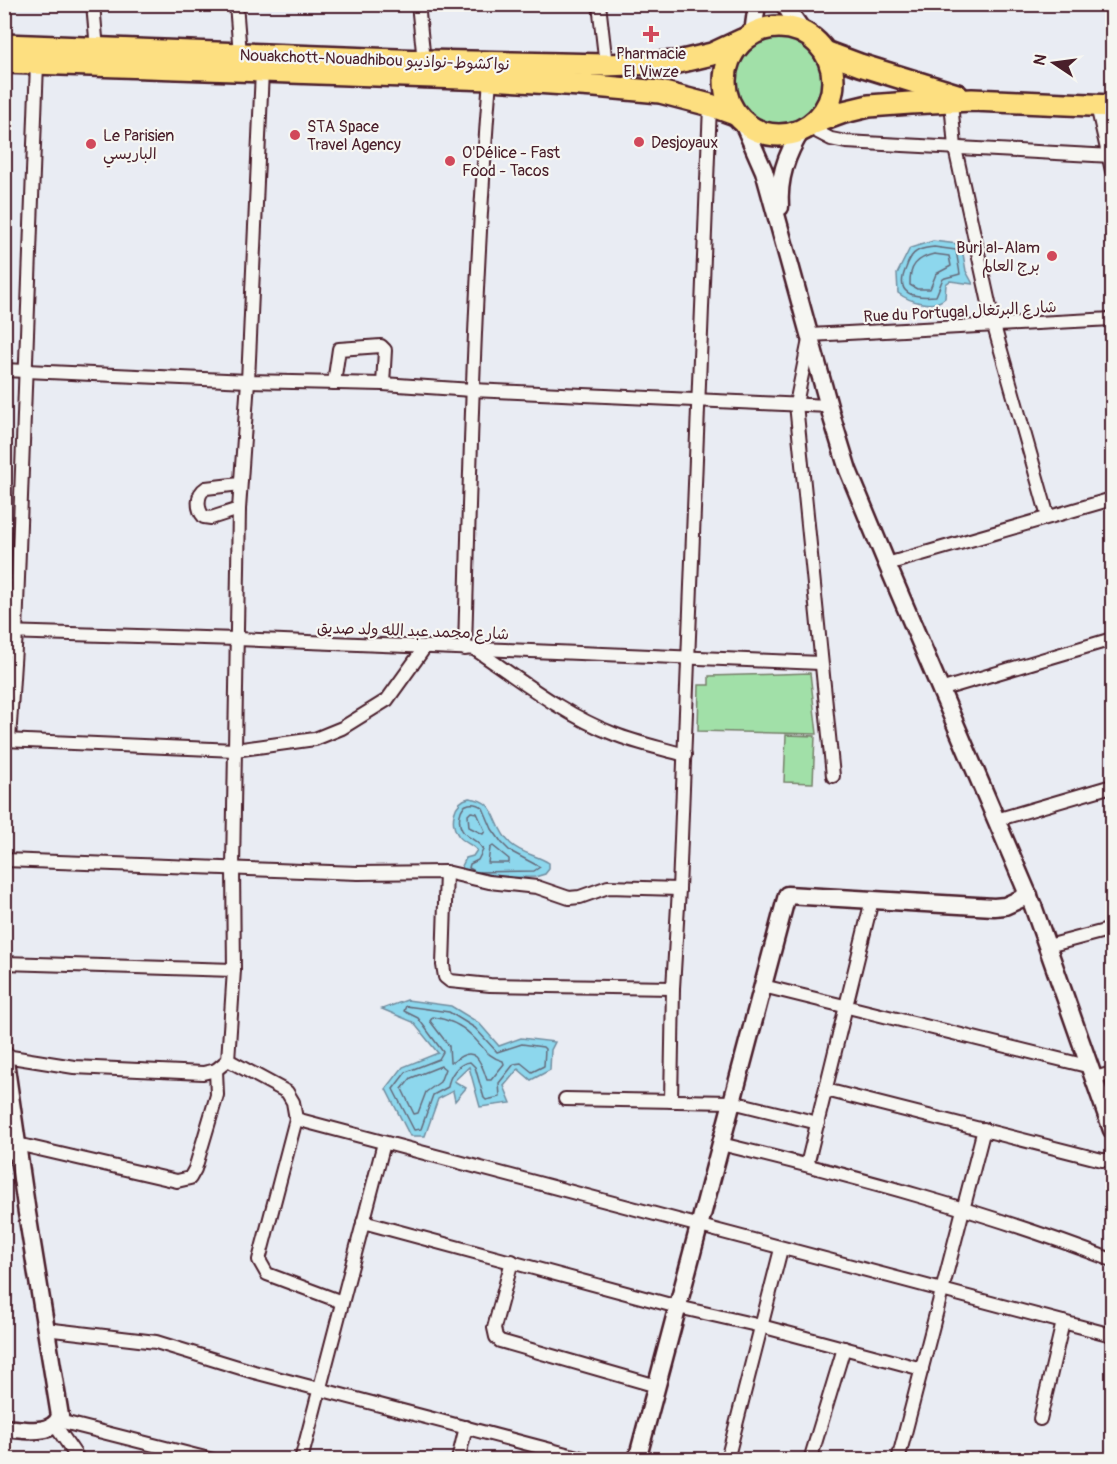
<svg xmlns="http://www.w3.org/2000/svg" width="1117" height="1464" font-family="Pangolin,'Playpen Sans Arabic',sans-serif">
<rect width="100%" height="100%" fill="#e9ecf3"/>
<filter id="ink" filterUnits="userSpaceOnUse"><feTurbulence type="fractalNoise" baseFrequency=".0167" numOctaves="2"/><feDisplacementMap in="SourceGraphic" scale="12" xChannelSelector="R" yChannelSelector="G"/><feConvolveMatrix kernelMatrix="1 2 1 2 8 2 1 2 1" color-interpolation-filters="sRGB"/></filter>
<g filter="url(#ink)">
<g fill="#a1e0a8" stroke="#76806a" stroke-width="1.5">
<circle cx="780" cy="79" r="50"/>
<polygon points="810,673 817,734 698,731 699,685 709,685 709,676"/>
<polygon points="786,735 815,736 813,783 784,782"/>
</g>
<g fill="#8dd7ed" stroke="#728d9f" stroke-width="1.5">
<path d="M933,241L958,244L962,248L966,271L973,284L950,281L946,284L945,298C933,309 910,302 898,293L897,274L910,248Z"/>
<path d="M469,798C500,801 491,826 511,844C522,854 537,855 549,863V869L545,874L535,877L476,878L464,873L462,866L466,858L473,856L477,850C472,844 462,842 458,835C449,822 454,801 469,798Z"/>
<polygon points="407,1000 451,1006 479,1023 499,1046 521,1038 555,1042 551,1050 550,1070 531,1080 518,1069 504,1086 511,1103 480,1107 469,1067 454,1081 466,1088 455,1101 453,1091 438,1099 425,1136 410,1136 386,1089 403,1067 438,1053 413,1022 382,1009"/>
</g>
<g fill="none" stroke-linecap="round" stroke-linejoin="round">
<g stroke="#656979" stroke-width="1.5">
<path d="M934,247L956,250L960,274C937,281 946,273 936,296C914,298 894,295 906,268C908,262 911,255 916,252C921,248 928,248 934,247Z"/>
<path d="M934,254L949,256L951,266L936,274L930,289H917L910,285C909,266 917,258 934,254Z"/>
<polygon points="471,812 477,813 485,831 483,834 469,827 468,815"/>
<polygon points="493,846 509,859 509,863 488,863 490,848"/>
<path d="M473,870L469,868L470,864L478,860L483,850C478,839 467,839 462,830C458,823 458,806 469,804C474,803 479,805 483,808L492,829L502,843L510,851L540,867L534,871L478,872"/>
<path d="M406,1006L449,1012L475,1028L497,1052L522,1044L543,1047L545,1049L544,1066L532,1072L521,1063L514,1064L499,1083L500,1097L486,1100L484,1098L475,1067L470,1062C458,1063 449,1076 448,1087L433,1095L421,1129L414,1130L393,1089L406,1072L439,1059L443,1052L418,1018L404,1011Z"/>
<path d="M433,1017C447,1019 461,1025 471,1035C483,1046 487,1057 503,1061L504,1064L491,1080H487C481,1061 475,1043 453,1062H450L449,1046L430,1021Z"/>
<polygon points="441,1066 445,1069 440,1082 426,1092 418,1113 414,1114 402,1089 411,1078"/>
</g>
<defs>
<g id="minor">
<polyline points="93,4 97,49"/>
<polyline points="236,4 240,54"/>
<polyline points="418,4 424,61"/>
<polyline points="599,4 606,65"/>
<polyline points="951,101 955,148 994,326 1048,517"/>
<polyline points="1097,106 1112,171"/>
<polyline points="808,127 831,139 846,142 1112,156"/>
<polyline points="4,370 248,381 383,384 472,390 829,406"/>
<polyline points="334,383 339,349 381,346 385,350 383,384"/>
<path d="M239,509L211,518L204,517C197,510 196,494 206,488L240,484"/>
<polyline points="887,564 1112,499"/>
<polyline points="4,632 237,639 821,663"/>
<path d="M465,649C470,459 475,269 490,79"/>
<path d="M476,650C519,679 564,715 614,734C636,743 661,748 685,755"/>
<polyline points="940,690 1112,639"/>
<polyline points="4,740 235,750 315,739 342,728 387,700 425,647"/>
<polyline points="9,740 16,632 37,63"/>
<polyline points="833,776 796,404 810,335 1112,319"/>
<polyline points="996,820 1112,786"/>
<polyline points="4,860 358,873 446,872 489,882 537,887 569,898 580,897 608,887 679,889"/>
<polyline points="446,872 443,965 445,977 450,981 490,985 673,988"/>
<polyline points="1048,946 1112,929"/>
<polyline points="4,963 234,970"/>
<polyline points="763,986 1091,1067"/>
<polyline points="5,1056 74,1067 203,1073 216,1070 228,1060 234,970 233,868 239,509 248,381 262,71"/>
<polyline points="228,1060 287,1092 293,1102 296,1119 259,1260 267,1274 342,1302"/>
<polyline points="1095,1078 1112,1073"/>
<polyline points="826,1090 1102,1160 1112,1160"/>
<polyline points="565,1099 732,1102 818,1123"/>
<polyline points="671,1101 673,988 679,889 710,105"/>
<polyline points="296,1119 1112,1335"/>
<polyline points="17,1144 177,1181 190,1178 195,1169 217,1095 216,1070"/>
<path d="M721,1144C853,1176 985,1211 1112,1260"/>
<polyline points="4,1152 18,1153"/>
<polyline points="807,1165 872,900"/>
<polyline points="363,1222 678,1307 761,1326 922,1369"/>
<polyline points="512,1261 494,1328 496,1337 500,1341 657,1386"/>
<polyline points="45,1329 156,1342 254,1372 589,1460"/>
<polyline points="1040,1419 1063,1322"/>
<polyline points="59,1421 213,1460"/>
<polyline points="55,1425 79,1460"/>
<polyline points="301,1460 384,1143"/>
<polyline points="458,1460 466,1427"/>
<polyline points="727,1460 781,1249"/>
<polyline points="810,1460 844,1348"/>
<polyline points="898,1460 984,1129"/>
</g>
<g id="tertiary">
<polyline points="784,4 804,33"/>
<polyline points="753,33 757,4"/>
<polyline points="743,123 764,171 833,421 848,470 887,564 1033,906 1112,1130"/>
<path d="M780,207C778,179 786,154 802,130"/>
<path d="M4,1054L27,1213L60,1416C53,1437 22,1429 4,1428"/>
<polyline points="637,1460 787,895 994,907 1005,906 1029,895"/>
</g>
<g id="trunk">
<circle cx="779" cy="81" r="54"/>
<polyline points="4,45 424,61 606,65 678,62 712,54 742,40"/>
<polyline points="825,52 860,65 957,95"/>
<polyline points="4,62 490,79 595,86 660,92 710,105 735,114"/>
<polyline points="814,123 844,112 869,106 910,103 972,100 1112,106"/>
</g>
</defs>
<use href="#minor" stroke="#4a1f2b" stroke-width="16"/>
<use href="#tertiary" stroke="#4a1f2b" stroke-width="21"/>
<use href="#trunk" stroke="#4a1f2b" stroke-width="26"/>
<use href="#minor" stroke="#f6f6f2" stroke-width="12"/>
<use href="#tertiary" stroke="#f6f6f2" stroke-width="16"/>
<use href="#trunk" stroke="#fddf80" stroke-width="21"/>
</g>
</g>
<g fill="#d1495b" stroke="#f6f6f2" stroke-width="2">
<path d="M648 25h6v6h6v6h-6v6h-6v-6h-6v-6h6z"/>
<circle cx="295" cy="135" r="6"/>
<circle cx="639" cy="142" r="6"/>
<circle cx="91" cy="144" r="6"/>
<circle cx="450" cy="161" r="6"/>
<circle cx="1052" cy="256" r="6"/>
</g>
<g text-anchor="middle" stroke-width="4.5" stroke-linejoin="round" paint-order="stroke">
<g font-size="16" fill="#4a1f2b" stroke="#f6f6f2" text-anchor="start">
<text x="651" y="59" text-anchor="middle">Pharmacie<tspan x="651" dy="18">El Viwze</tspan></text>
<text x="307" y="132">STA Space<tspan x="307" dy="18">Travel Agency</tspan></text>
<text x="103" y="141">Le Parisien<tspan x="103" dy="18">الباريسي</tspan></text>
<text x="651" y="148">Desjoyaux</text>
<text x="462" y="158">O'Délice - Fast<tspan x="462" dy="18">Food - Tacos</tspan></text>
<text x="1040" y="253" text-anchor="end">Burj al-Alam<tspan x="1040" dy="18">برج العالم</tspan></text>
</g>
<g font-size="16" fill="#4a1f2b" stroke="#f6f6f2">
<text transform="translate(375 59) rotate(2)" y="6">Nouakchott-Nouadhibou نواكشوط-نواذيبو</text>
<text transform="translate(960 311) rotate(-3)" y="6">Rue du Portugal شارع البرتغال</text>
<text transform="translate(413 630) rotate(2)" y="6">شارع محمد عبد الله ولد صديق</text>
</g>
</g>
<rect width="1117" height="1464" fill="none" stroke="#f6f6f2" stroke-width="24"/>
<rect x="12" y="12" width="1093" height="1440" fill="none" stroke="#4a1f2b" stroke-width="2" filter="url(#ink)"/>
<g transform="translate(1054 63) rotate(283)" stroke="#f6f6f2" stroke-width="4.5" paint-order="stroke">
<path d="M0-4.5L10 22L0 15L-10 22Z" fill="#4a1f2b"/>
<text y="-9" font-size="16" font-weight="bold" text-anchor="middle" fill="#4a1f2b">N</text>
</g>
</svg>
